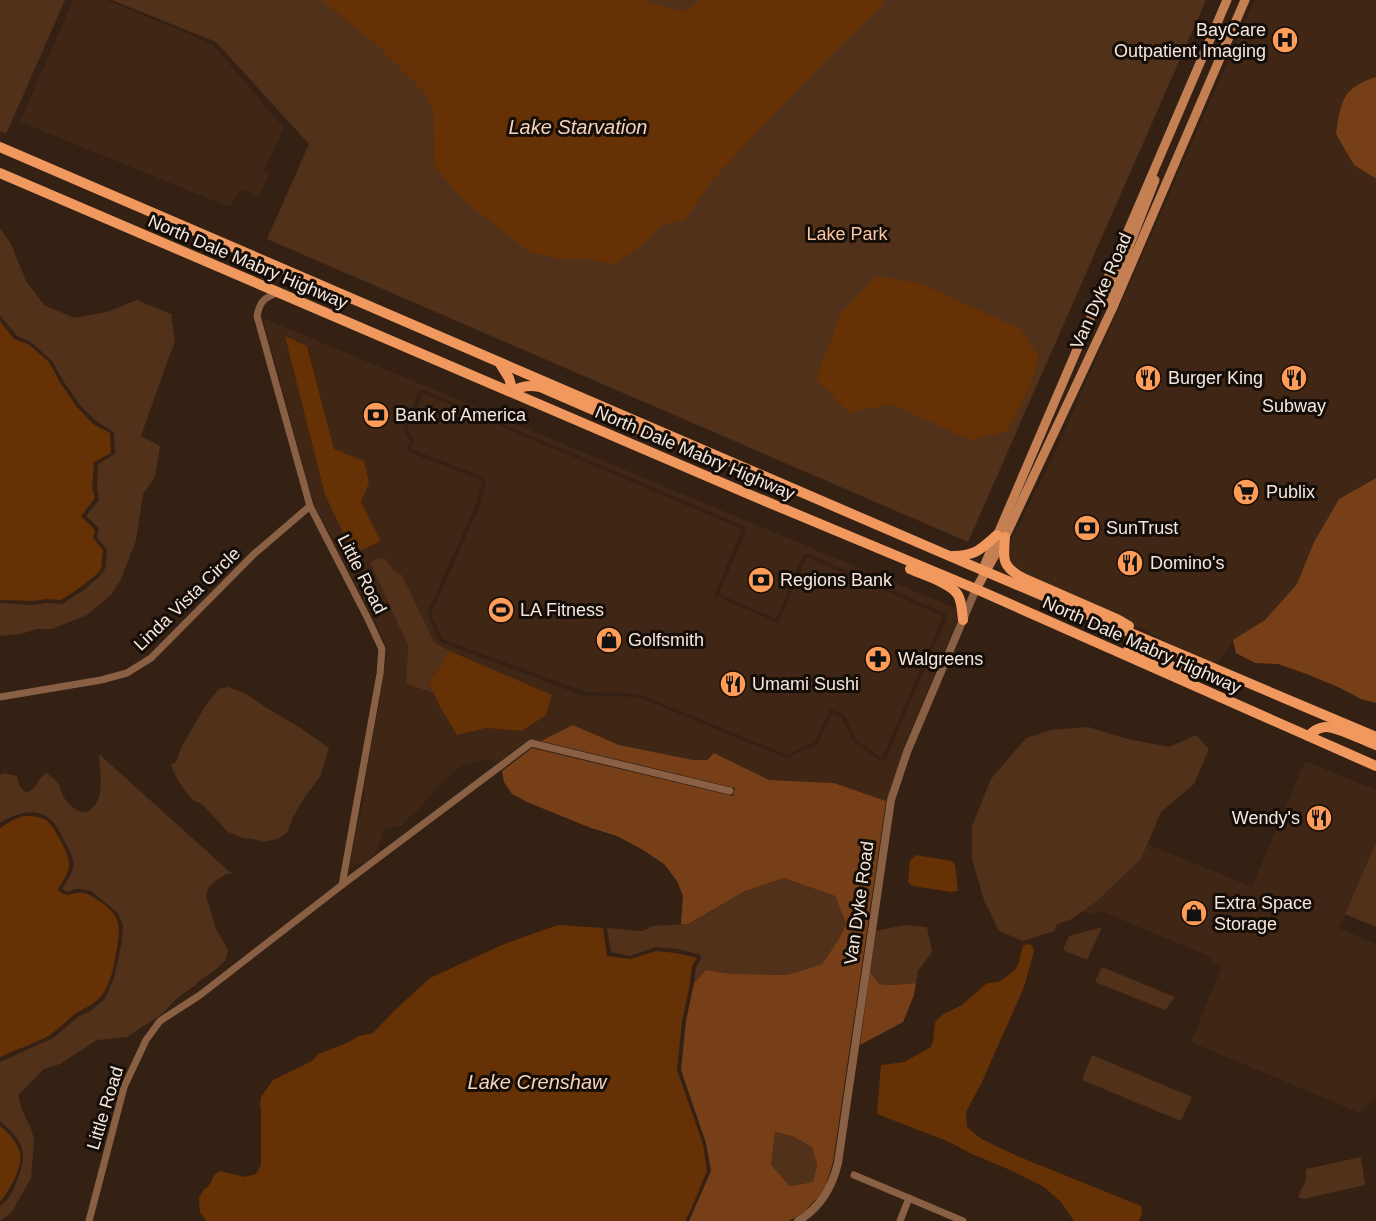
<svg xmlns="http://www.w3.org/2000/svg" width="1376" height="1221" font-family="Arial,sans-serif">
<rect width="100%" height="100%" fill="#342114"/>
<g fill="#402615" fill-rule="evenodd">
<polygon points="73,0 107,0 212,44 284,128 264,171 269,175 259,196 241,189 230,207 20,122"/>
<polygon points="1255,0 1376,0 1376,478 1339,499 1314,542 1297,584 1265,620 1233,640 1215,666 1117,616 1025,578 1012,566 1009,545 1058,446"/>
<path d="M263,318L957,609L958,619L904,747L886,801L834,783L769,780L714,753L707,760H693L619,745L573,725L541,741L532,739L528,740L498,762L485,759L466,764L456,770L448,777L433,792L422,806L400,826L386,828L384,831L377,850L371,857L365,862L350,867L358,820L361,815L364,798V788L384,675L387,649L373,617L314,504ZM286,336L308,347L334,449L369,483L361,502L381,541L353,554L325,495ZM421,389L744,526L746,527V531L719,594L776,619L803,555L806,553L945,613L947,618L886,759L881,761L854,742L841,717L832,713L818,744L786,758L643,699L624,696H584L440,642L427,613L475,506L482,484L479,479L410,453L407,450L410,440L404,432V429L419,391ZM386,560L394,571L402,575L434,642L450,651L502,674L552,695L522,731L486,728L457,734L439,705L434,693L406,684L408,647L370,563Z"/>
<polygon points="423,393 742,529 714,595 778,623 807,557 943,616 882,758 856,740 844,714 830,709 815,741 787,755 644,696 624,693 586,692 442,639 431,614 479,508 486,484 482,476 411,449 414,440 407,430"/>
<polygon points="1305,761 1376,790 1376,842 1339,928 1376,944 1376,1097 1360,1113 1191,1042 1222,966 1213,962 1213,960 1211,957 1101,911 1089,914 1082,911 1097,901 1141,859 1147,844 1252,887"/>
</g>
<g fill="#52311b">
<polygon points="0,0 65,0 6,134 0,131"/>
<polygon points="112,0 1206,0 968,542 267,239 309,144 216,42"/>
<polygon points="0,228 11,244 26,281 44,305 74,318 107,312 137,300 171,314 175,342 166,365 141,436 160,446 155,477 143,494 136,540 121,579 111,595 87,615 52,629 37,629 21,634 0,636 0,603 34,605 46,603 62,604 84,590 101,575 105,569 107,550 97,537 99,528 86,516 99,500 97,488 98,464 115,454 114,432 96,421 80,405 64,382 52,361 31,342 17,336 0,315"/>
<polygon points="381,558 386,560 394,571 402,575 434,642 450,651 429,682 434,693 406,684 408,646 370,563 375,560"/>
<polygon points="229,687 246,694 267,708 302,729 329,748 320,777 304,798 293,817 287,832 278,839 262,842 254,839 243,838 228,832 202,804 194,801 186,792 177,779 171,765 176,762 182,746 206,705 219,689"/>
<polygon points="1088,727 1128,739 1169,747 1196,735 1209,749 1194,784 1161,812 1141,859 1097,901 1070,920 1057,924 1054,931 1023,941 999,931 984,900 972,859 972,826 991,779 1026,738 1051,730"/>
<path d="M99,754L232,874H226L215,881L209,887L206,896L216,929L228,950L225,961L213,972L200,980L194,986L175,1000L162,1014L127,1037L97,1040L60,1064L44,1069L18,1095L22,1110L32,1131L34,1141L31,1178L11,1213L0,1221V1206C8,1200 13,1192 16,1183C29,1154 24,1141 0,1121V1062L53,1038L79,1016L89,1012L105,999L114,978L121,946L123,925L117,912L91,891L81,889H74L69,892L65,891L62,889C66,882 71,877 73,868C75,859 69,849 65,842C61,835 58,827 52,821C37,806 16,813 0,823V775L4,773L17,776L20,787L26,793C39,788 35,781 46,773C65,784 57,790 68,803C72,807 78,812 84,812C88,812 89,811 92,808C106,796 99,771 99,754Z"/>
<polygon points="1376,842 1376,927 1345,914"/>
<polygon points="784,878 835,896 846,922 839,939 822,964 787,975 732,974 706,970 694,983 696,967 701,959 701,956 698,954 677,949 656,947 630,956 611,952 607,928 642,931 653,926 688,924 745,891"/>
<polygon points="906,925 927,927 932,952 918,971 916,983 891,985 879,984 870,972 876,932 880,930"/>
<polygon points="1102,927 1087,960 1063,950 1069,936"/>
<polygon points="1102,967 1175,997 1165,1010 1095,982"/>
<polygon points="1092,1055 1192,1097 1181,1121 1082,1080"/>
<polygon points="775,1132 792,1136 812,1147 817,1165 813,1182 790,1186 771,1165"/>
<polygon points="1361,1157 1365,1185 1303,1199 1298,1197 1306,1180 1306,1169"/>
</g>
<g fill="#763f17" fill-rule="evenodd">
<path d="M1376,77V177L1375,178L1354,165L1336,134C1341,101 1342,88 1376,77Z"/>
<polygon points="1376,478 1376,703 1361,699 1338,687 1304,673 1278,664 1255,663 1236,653 1233,640 1265,620 1297,584 1314,542 1339,499"/>
<path d="M573,725L619,745L693,760H707L714,753L769,780L834,783L886,801L833,1162L826,1185L819,1196L804,1212L789,1221H689L711,1171L706,1143L681,1070L686,1021L694,983L706,970L732,974L787,975L822,964L839,939L846,923L835,896L784,878L745,891L688,924H681L683,896L677,881L664,864L643,850L617,836L591,828L527,802L512,794L504,782L502,771L532,748L733,796L735,788L541,741ZM775,1132L792,1136L812,1147L817,1165L813,1182L790,1186L771,1165Z"/>
<polygon points="870,972 879,984 891,985 916,983 914,995 903,1022 860,1045"/>
</g>
<g fill="#663104">
<polygon points="321,0 648,0 650,4 685,11 701,0 884,0 882,5 829,57 754,135 711,182 684,221 662,224 642,245 616,264 581,258 562,259 529,252 465,201 435,167 433,109 422,90 376,44"/>
<polygon points="877,276 919,283 1021,329 1039,357 1029,389 1007,431 970,440 891,404 849,413 816,379 841,313"/>
<polygon points="0,321 14,339 28,344 49,362 61,384 77,407 93,424 110,433 111,453 94,462 92,488 95,498 81,516 95,530 93,538 103,550 101,569 98,573 81,587 61,600 46,599 34,601 0,600"/>
<polygon points="285,336 307,346 334,449 364,461 369,483 361,502 381,541 353,554 325,495"/>
<polygon points="450,651 552,695 546,715 522,731 486,728 457,735 439,705 429,682"/>
<path d="M23,816C31,816 38,816 46,820C54,826 70,855 69,865C69,875 61,882 58,890C69,900 71,891 83,893C91,894 108,906 113,913C121,923 119,936 117,948C114,964 112,983 101,996C94,1005 84,1008 75,1014C67,1020 59,1029 50,1035C35,1044 16,1049 0,1057V828L13,820Z"/>
<polygon points="916,855 952,861 955,865 958,891 951,892 913,886 908,882 910,861"/>
<polygon points="558,925 603,928 607,956 631,959 656,951 676,953 697,958 692,966 689,989 682,1021 677,1070 703,1144 707,1171 689,1214 685,1221 206,1221 200,1212 199,1198 204,1189 208,1187 211,1182 214,1175 220,1171 245,1177 256,1174 261,1165 261,1112 260,1104 261,1097 273,1080 312,1061 318,1054 347,1043 359,1036 373,1033 395,1010 430,978 504,944"/>
<polygon points="1026,944 1032,945 1034,951 1024,987 982,1082 966,1112 967,1127 980,1138 1017,1156 1141,1206 1142,1213 1139,1221 1074,1221 1061,1202 1044,1187 1010,1170 972,1154 947,1141 877,1114 881,1065 904,1062 931,1047 933,1041 935,1022 943,1014 962,1005 987,983 999,982 1015,970 1019,962 1023,946"/>
<path d="M0,1126C9,1133 17,1142 20,1153C23,1167 9,1191 0,1202Z"/>
</g>
<g fill="none" stroke-linecap="round" stroke-linejoin="round">
<g stroke="#8a6045" stroke-width="7">
<polyline points="0,697 101,680 127,673 151,658 254,554 310,506"/>
<polyline points="342,885 531,743 730,791"/>
<polyline points="854,1175 963,1221"/>
<path d="M89,1221L124,1087L146,1040L160,1021L200,995L342,885L380,674L382,649L368,619L310,506L257,316C260,301 264,298 277,293"/>
<polyline points="900,1221 909,1198"/>
</g>
<path stroke="#8a6045" stroke-width="8" d="M798,1221C820,1208 832,1188 838,1163L891,800L907,752L976,589"/>
<g stroke="#c48053" stroke-width="9">
<polyline points="1113,307 1110,299 1111,293 1155,180"/>
<polyline points="985,564 1227,0"/>
<polyline points="976,589 1005,537 1113,307 1245,0"/>
</g>
<g stroke="#f0985d" stroke-width="10">
<polyline points="0,147 982,570 1376,737"/>
<polyline points="0,173 753,496 976,589 1376,766"/>
<polyline points="499,362 509,378 513,392"/>
<path d="M513,392C521,385 530,385 540,387L637,429L652,430"/>
<path d="M1005,537C1003,560 1002,567 1023,578L1117,619L1129,626"/>
<path d="M953,556C976,556 981,549 997,535"/>
<path d="M910,569C923,575 951,583 958,595C962,602 962,612 963,620"/>
<polyline points="1128,650 1192,674 1200,672 1208,666"/>
<path d="M1309,736C1313,731 1318,728 1325,727C1335,726 1365,741 1376,745"/>
</g>
</g>
<defs>
<symbol id="hospital-disc" viewBox="-11 -11 22 22"><circle r="9.5" fill="#fe9c58" stroke="#150d07"/><path d="M-5-5h3v3.5h4V-5h3V5h-3V1.5h-4V5h-3Z" fill="#111"/></symbol>
<symbol id="restaurant-disc" viewBox="-11 -11 22 22"><circle r="9.5" fill="#fe9c58" stroke="#150d07"/><path d="M-5-6h1v4h1v-4h1v4h1v-4h1v5L-1.5 .5V6h-2V.5L-5-1ZM5-6V6H3V1.5H1.5Q1.5-4 5-6Z" fill="#111"/></symbol>
<symbol id="bank-disc" viewBox="-11 -11 22 22"><circle r="9.5" fill="#fe9c58" stroke="#150d07"/><path d="M-6-4H6V4H-6ZM0-2.3a2.3 2.3 0 1 0 0 4.6a2.3 2.3 0 1 0 0-4.6Z" fill="#111"/></symbol>
<symbol id="supermarket-disc" viewBox="-11 -11 22 22"><circle r="9.5" fill="#fe9c58" stroke="#150d07"/><path d="M-6-5.5h2.5l.6 2H6L4.5 2H-2.5L-4.4-4H-6ZM-1.5 3.2a1.3 1.3 0 1 0 .1 0ZM3 3.2a1.3 1.3 0 1 0 .1 0Z" fill="#111"/></symbol>
<symbol id="stadium-disc" viewBox="-11 -11 22 22"><circle r="9.5" fill="#fe9c58" stroke="#150d07"/><path d="M0-5a6.5 5 0 1 0 0 10a6.5 5 0 1 0 0-10ZM-3.5-1.8h7v3.6h-7Z" fill="#111"/></symbol>
<symbol id="shop-disc" viewBox="-11 -11 22 22"><circle r="9.5" fill="#fe9c58" stroke="#150d07"/><path d="M-5-2.5h2.3a2.7 3.5 0 0 1 5.4 0H5L5.5 6h-11ZM-1.5-2.5h3a1.5 2.3 0 0 0-3 0Z" fill="#111"/></symbol>
<symbol id="pharmacy-disc" viewBox="-11 -11 22 22"><circle r="9.5" fill="#fe9c58" stroke="#150d07"/><path d="M-2-6h4v4h4v4h-4v4h-4v-4h-4v-4h4Z" fill="#111"/></symbol>
</defs>
<g fill-rule="evenodd">
<use href="#hospital-disc" x="1270" y="25" width="30" height="30"/>
<use href="#restaurant-disc" x="1133" y="363" width="30" height="30"/>
<use href="#restaurant-disc" x="1279" y="363" width="30" height="30"/>
<use href="#bank-disc" x="361" y="400" width="30" height="30"/>
<use href="#supermarket-disc" x="1231" y="477" width="30" height="30"/>
<use href="#bank-disc" x="1072" y="513" width="30" height="30"/>
<use href="#restaurant-disc" x="1115" y="548" width="30" height="30"/>
<use href="#bank-disc" x="746" y="565" width="30" height="30"/>
<use href="#stadium-disc" x="486" y="595" width="30" height="30"/>
<use href="#shop-disc" x="594" y="625" width="30" height="30"/>
<use href="#pharmacy-disc" x="863" y="644" width="30" height="30"/>
<use href="#restaurant-disc" x="718" y="669" width="30" height="30"/>
<use href="#restaurant-disc" x="1304" y="803" width="30" height="30"/>
<use href="#shop-disc" x="1179" y="898" width="30" height="30"/>
</g>
<g text-anchor="middle" stroke-width="6" stroke-linejoin="round" paint-order="stroke">
<g font-size="18" fill="#f4e7de" stroke="#150d07" text-anchor="start">
<text x="1266" y="36" text-anchor="end">BayCare<tspan x="1266" dy="21">Outpatient Imaging</tspan></text>
<text x="1168" y="384">Burger King</text>
<text x="1294" y="412" text-anchor="middle">Subway</text>
<text x="395" y="421">Bank of America</text>
<text x="1266" y="498">Publix</text>
<text x="1106" y="534">SunTrust</text>
<text x="1150" y="569">Domino's</text>
<text x="780" y="586">Regions Bank</text>
<text x="520" y="616">LA Fitness</text>
<text x="628" y="646">Golfsmith</text>
<text x="898" y="665">Walgreens</text>
<text x="752" y="690">Umami Sushi</text>
<text x="1300" y="824" text-anchor="end">Wendy's</text>
<text x="1214" y="909">Extra Space<tspan x="1214" dy="21">Storage</tspan></text>
</g>
<g font-size="18" fill="#f7c4a3" stroke="#150d07">
<text x="847" y="240">Lake Park</text>
</g>
<g font-size="18" fill="#f4e7de" stroke="#150d07">
<text transform="translate(248 262) rotate(23)" y="6">North Dale Mabry Highway</text>
<text transform="translate(1101 291) rotate(-66)" y="6">Van Dyke Road</text>
<text transform="translate(695 453) rotate(23)" y="6">North Dale Mabry Highway</text>
<text transform="translate(362 574) rotate(63)" y="6">Little Road</text>
<text transform="translate(187 599) rotate(-44)" y="6">Linda Vista Circle</text>
<text transform="translate(1142 645) rotate(24)" y="6">North Dale Mabry Highway</text>
<text transform="translate(859 903) rotate(-82)" y="6">Van Dyke Road</text>
<text transform="translate(105 1108) rotate(-73)" y="6">Little Road</text>
</g>
<g font-size="20" font-style="italic" fill="#f5d2bd" stroke="#150d07">
<text x="578" y="134">Lake Starvation</text>
<text x="537" y="1089">Lake Crenshaw</text>
</g>
</g>
</svg>
